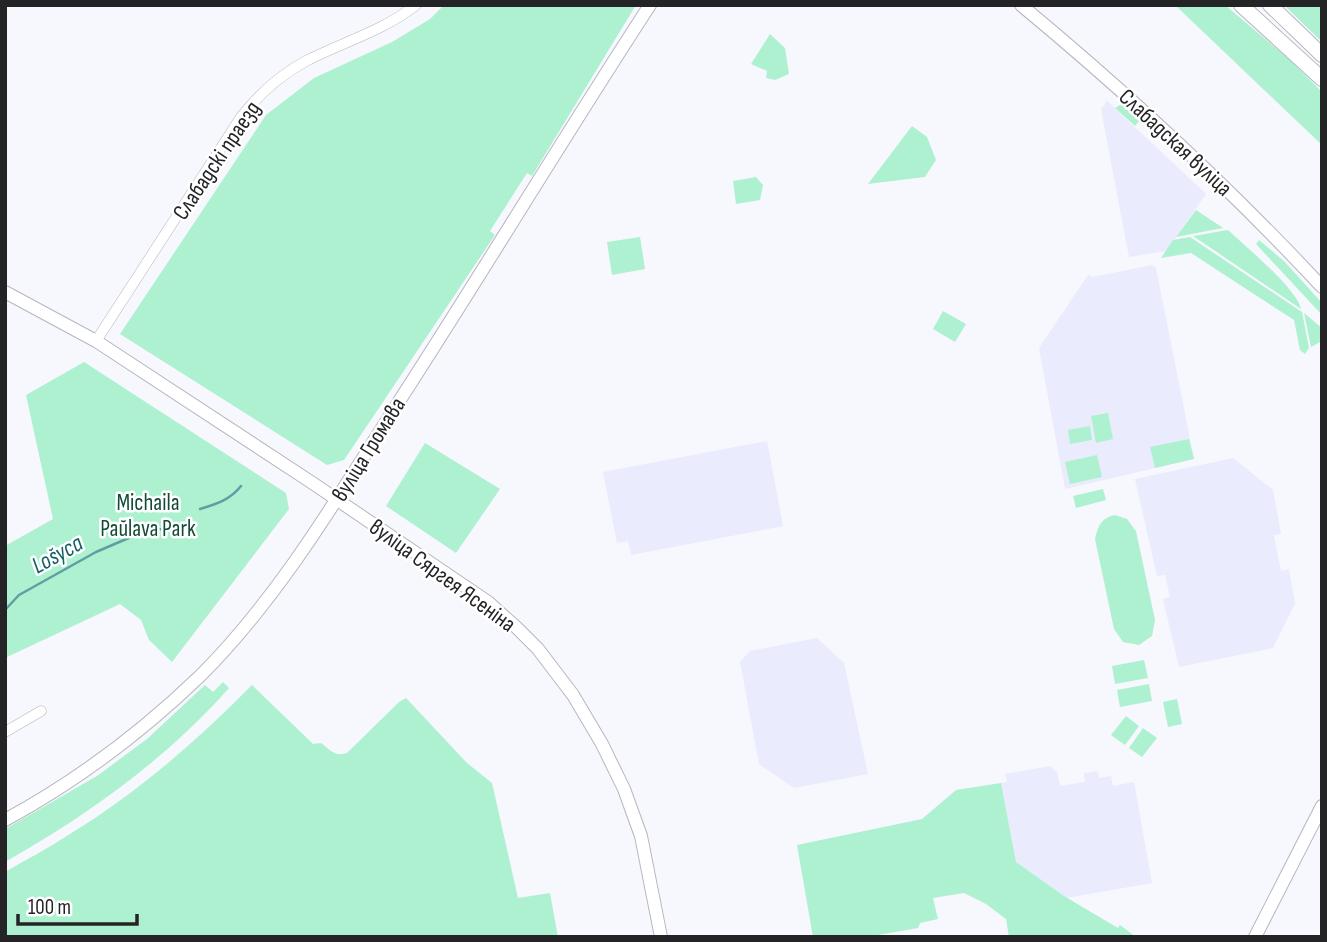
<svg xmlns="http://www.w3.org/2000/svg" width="1327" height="942" font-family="'Sofia Sans Condensed',sans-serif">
<rect width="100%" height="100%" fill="#f7f7fe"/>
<g fill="#eaebfc">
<path d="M1107,101l99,93 -40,57 -37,6 -28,-148z"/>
<path d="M1152,265l4,3 38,191 -129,30 -26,-141 49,-73 5,2z"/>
<path d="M767,441l16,85 -152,29 -3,-14 -11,2 -14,-71z"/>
<path d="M1233,458l40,32 8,44 -7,1 3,17 4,19 8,-2 6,35 -22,44 -94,19 -16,-68 7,-2 -5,-22 -8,1 -22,-97z"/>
<path d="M817,638l27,25 24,111 -74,14 -35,-24 -19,-102 10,-11z"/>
<path d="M1050,766l7,6 3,14 25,-4 -1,-9 14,-2 1,7 12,-2 2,10 21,-4 18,101 -86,15 -50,-36 -15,-79 6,-1 -2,-8z"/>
</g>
<g fill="#aef1d1">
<path d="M444,5h192l-104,171 -5,-3 -37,58 5,4 -151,225 -17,5 -207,-131 146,-219 48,-37 78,-36 38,-23z"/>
<path d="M1175,5h50l64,54 33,33v53z"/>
<path d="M1284,5h38v37z"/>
<path d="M770,34l15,14 4,26 -14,6 -9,-2 1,-7 -16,-7z"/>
<path d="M1120,105l5,1 15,14 -5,6 -20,-18z"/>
<path d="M912,126l15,11 9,23 -11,17 -57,7z"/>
<path d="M756,177l7,8 -3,15 -24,4 -3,-23z"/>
<path d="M1196,210l27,18 -47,9z"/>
<path d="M1228,230c17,16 69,59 73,79l-108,-73z"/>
<path d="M640,237l5,32 -33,6 -5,-33z"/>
<path d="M1190,237l112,75 7,36 -4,6 -5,-4 -6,-30 -103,-67 -30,5 12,-18z"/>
<path d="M1259,240l26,22 37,41v12l-66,-71z"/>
<path d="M943,311l23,13 -11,18 -22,-13z"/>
<path d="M1304,313l18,15v13l-11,6z"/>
<path d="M84,362l202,131 3,16 -117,153 -23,-22 -8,-20 -21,-16 -115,54v-112l48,-27 -27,-124z"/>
<path d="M1108,413l5,26 -17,4 -5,-27z"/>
<path d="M1090,426l2,14 -22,4 -2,-14z"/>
<path d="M1189,439l5,20 -39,9 -5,-21z"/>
<path d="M425,443l75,46 -44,64 -70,-47z"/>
<path d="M1097,455l5,22 -32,7 -5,-22z"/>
<path d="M1103,489l3,11 -30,8 -3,-12z"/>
<path d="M1115,515l12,4 9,12 19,89 -3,16 -13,9 -16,-3 -9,-13 -19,-90c3,-13 6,-21 20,-24z"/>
<path d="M1144,660l4,18 -33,6 -3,-18z"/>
<path d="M223,682l6,6c-63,71 -141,127 -224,174v-33l92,-53 50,-37 58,-54 8,7z"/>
<path d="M1149,684l3,17 -32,6 -3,-17z"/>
<path d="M252,685l61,59 8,-1c9,7 14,14 26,10l52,-51 7,-4 61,65 25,20 26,115 32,-5 8,44h-553v-65c22,-13 44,-24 65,-38 67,-41 127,-93 182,-149z"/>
<path d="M1177,699l5,25 -14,3 -5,-25z"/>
<path d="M1126,716l13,10 -14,19 -14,-10z"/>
<path d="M1143,728l14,10 -15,19 -13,-9z"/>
<path d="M1001,783l15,79 48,34 54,32 2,-3 16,12h-127l-3,-18 -20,-15 -22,-11 -31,5 5,21 -18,4 -2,5 -51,9h-54l-16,-92 125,-26 34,-29z"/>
</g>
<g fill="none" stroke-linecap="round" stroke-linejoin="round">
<g stroke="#609ea3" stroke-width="2.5">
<path d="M200,509c16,-5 30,-9 41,-23"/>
<path d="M5,610l14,-15 77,-43 56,-24 14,2 6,-1"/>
</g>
<g stroke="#b5b6bf" stroke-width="11">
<g id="minor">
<path d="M96,341l145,-224c18,-23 39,-42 65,-56 37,-19 77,-30 110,-56"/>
<path d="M5,732l36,-21"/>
</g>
</g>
<g stroke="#b5b6bf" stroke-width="14">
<g id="major">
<path d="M1021,5c106,88 207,181 301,282"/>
<path d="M5,292l91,49 215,141 177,120 29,26 21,21 35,46 29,49 22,45 17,47 20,101"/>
<path d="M5,820c70,-38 138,-89 195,-144 82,-81 145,-191 207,-287 82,-127 160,-257 243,-384"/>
<path d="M1255,937l67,-131"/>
</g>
</g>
<g stroke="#b5b6bf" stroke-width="16">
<g id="highway">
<path d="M1241,5l81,74"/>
<path d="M1270,5l52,50"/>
</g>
</g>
<use href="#minor" stroke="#fff" stroke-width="10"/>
<use href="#major" stroke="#fff" stroke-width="12"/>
<use href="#highway" stroke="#fff" stroke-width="14"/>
</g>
<g text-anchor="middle" stroke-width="5" stroke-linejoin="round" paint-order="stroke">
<g font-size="23" fill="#242427" stroke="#fff">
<text transform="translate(1176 142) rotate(43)" y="8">Слабадская вуліца</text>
<text transform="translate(216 160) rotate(-56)" y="8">Слабадскі праезд</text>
<text transform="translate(368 449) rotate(-58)" y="8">вуліца Громава</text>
<text transform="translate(443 575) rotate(36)" y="8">вуліца Сяргея Ясеніна</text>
</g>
<g font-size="23" fill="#134c36" stroke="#fff">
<text x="148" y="510">Michaila<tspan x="148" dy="26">Paŭlava Park</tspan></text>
</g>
<g font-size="24" font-style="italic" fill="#166165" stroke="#fff">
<text transform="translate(57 554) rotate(-29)" y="8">Lošyca</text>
</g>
</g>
<rect width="1327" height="942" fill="none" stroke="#242427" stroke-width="14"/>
<path d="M18 914v10h119v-10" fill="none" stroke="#242427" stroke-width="3.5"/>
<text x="28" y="914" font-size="21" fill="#242427" stroke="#ffffff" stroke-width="5" paint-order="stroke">100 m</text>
</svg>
